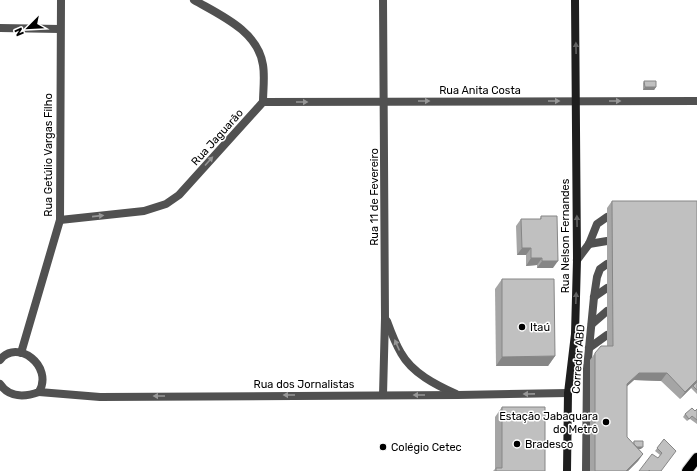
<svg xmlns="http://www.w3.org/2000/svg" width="697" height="471" font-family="Rubik,sans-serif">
<rect width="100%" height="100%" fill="#fff"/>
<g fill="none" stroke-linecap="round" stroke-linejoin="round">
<g stroke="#dbdbdb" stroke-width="12">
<path id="primary" d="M687,471l10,-13"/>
</g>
<g stroke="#515151" stroke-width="8">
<path d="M589,244l18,-3"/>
<path d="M577,260l12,-16 8,-20 10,-7"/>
<path d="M594,297l13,-9"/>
<path d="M592,324l15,-13"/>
<path d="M589,348l18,-13"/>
<path d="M586,471l1,-102 7,-72 3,-20 3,-8 7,-5"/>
</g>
<g stroke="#515151" stroke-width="8">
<path d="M0,28l60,1"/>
<path d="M263,102l434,-1"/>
<path d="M60,220l84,-9 22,-7 13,-9 84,-93c0,-11 2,-25 0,-37 -5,-34 -43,-50 -69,-65"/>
<path d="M387,321c4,11 8,22 14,32 11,20 35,32 55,41"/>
<path d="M21,353l39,-133 1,-220"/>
<path d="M0,360c17,-22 54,6 39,32 -14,5 -30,6 -39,-8"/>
<path d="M39,392l61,5 358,-2 110,-2"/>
<path d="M383,395l2,-77 -2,-318"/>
</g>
<path stroke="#1e1e1e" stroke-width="8" d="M567,471l1,-78 7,-59 2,-74 -2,-260"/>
<use href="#primary" stroke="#000" stroke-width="10"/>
</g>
<g fill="#a5a5a5">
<path d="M644,81l12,6 -2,3h-11v-7z"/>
<path d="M612,201h85v193l-6,-6 -11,11 -19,-18 -27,-1 -7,6v51l6,6 1,-2 7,8h-2l4,5 -5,7 -10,10h-38v-111l5,-7 12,-7v-138z"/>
<path d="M541,216l12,52h-16v-3l-11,1v-11h-9l-1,-29 5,-7h19z"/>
<path d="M502,279l53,77 -7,10h-52l-1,-77z"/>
<path d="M502,407l43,64h-52l2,-2v-52z"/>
<path d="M697,409v15l-7,-5 -3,2 -4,-4 2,-3 10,-3z"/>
<path d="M664,439l-3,32h-22l19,-13 2,-3 -5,-4z"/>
</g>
<g fill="#868686">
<path d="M645,87h11l-2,3h-11z"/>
<path d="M522,248h9l-5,7h-9z"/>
<path d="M531,258h11l-5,7 -11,1z"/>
<path d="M542,261h16l-5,7h-16z"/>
<path d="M555,356l-7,10h-52l6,-9z"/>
<path d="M639,373h28l-6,8 -27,-1 -12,11 5,-7z"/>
<path d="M697,380v2l-17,17 5,-7z"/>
<path d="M634,447h9l-2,2h-9z"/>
<path d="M643,454l-5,7 -10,10h-2z"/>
</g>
<g fill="#c0c0c0" stroke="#868686">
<path d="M644,81h12v6h-11z"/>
<path d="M612,201h85v179l-12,12 -18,-19h-28l-12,11v53l16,17 -17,17h-31v-118l6,-7h12z"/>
<path d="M541,216h16l1,45h-16v-3h-11v-10h-9l-1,-29h20z"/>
<path d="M502,279h52l1,77 -53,1z"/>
<path d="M697,382v8l-4,-4z"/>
<path d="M502,407h43v64h-49v-3h6z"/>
<path d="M692,408l3,3 2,-2v11l-5,-4 -3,3 -4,-5z"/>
<path d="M664,439l12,12 -15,20h-11l-1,-1v1h-10l13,-17 6,4 4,-5 -5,-5z"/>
<path d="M634,441h9v6h-6l-3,-3z"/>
</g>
<defs><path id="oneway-solid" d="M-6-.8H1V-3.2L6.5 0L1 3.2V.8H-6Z"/></defs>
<g fill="#626262">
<use href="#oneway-solid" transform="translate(576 48) rotate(-91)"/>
<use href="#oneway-solid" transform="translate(577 221) rotate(-91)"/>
<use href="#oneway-solid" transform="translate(576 298) rotate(-88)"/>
</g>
<g fill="#979797">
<use href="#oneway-solid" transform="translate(424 101)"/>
<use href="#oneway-solid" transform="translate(554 101)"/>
<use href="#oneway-solid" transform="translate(615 101)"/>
<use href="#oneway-solid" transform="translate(302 102)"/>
<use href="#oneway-solid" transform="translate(209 161) rotate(-48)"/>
<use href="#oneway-solid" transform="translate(98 216) rotate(-6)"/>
<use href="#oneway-solid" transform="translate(397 345) rotate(-114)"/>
<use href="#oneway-solid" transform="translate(529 394) rotate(179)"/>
<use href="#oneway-solid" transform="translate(289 395) rotate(180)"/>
<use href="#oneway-solid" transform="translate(419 395) rotate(-180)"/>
<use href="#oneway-solid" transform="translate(159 396) rotate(180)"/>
</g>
<g fill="#000" stroke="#fff" stroke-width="1.5">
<circle cx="522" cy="327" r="4"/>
<circle cx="606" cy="422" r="4"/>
<circle cx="517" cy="444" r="4"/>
<circle cx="383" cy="447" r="4"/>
</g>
<g text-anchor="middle" stroke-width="3" stroke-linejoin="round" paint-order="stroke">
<g font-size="11" fill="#000" stroke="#fff">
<text x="480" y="94">Rua Anita Costa</text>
<text transform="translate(217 137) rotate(-48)" y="4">Rua Jaguarão</text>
<text transform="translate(48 155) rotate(-90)" y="4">Rua Getúlio Vargas Filho</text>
<text transform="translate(374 197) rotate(-90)" y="4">Rua 11 de Fevereiro</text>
<text transform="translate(565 236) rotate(-90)" y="4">Rua Nelson Fernandes</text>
<text transform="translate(578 359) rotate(-86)" y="4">Corredor ABD</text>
<text x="304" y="388">Rua dos Jornalistas</text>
</g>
<g font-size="11" fill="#000" stroke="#fff" text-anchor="start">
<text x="530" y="331">Itaú</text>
<text x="598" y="420" text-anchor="end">Estação Jabaquara<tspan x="598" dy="13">do Metrô</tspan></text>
<text x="525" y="448">Bradesco</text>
<text x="391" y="451">Colégio Cetec</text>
</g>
</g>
<g transform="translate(28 28) rotate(246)" stroke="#ffffff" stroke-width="3" paint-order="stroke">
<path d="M0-3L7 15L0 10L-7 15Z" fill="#000000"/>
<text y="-6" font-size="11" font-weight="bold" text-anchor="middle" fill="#000000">N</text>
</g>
</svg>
